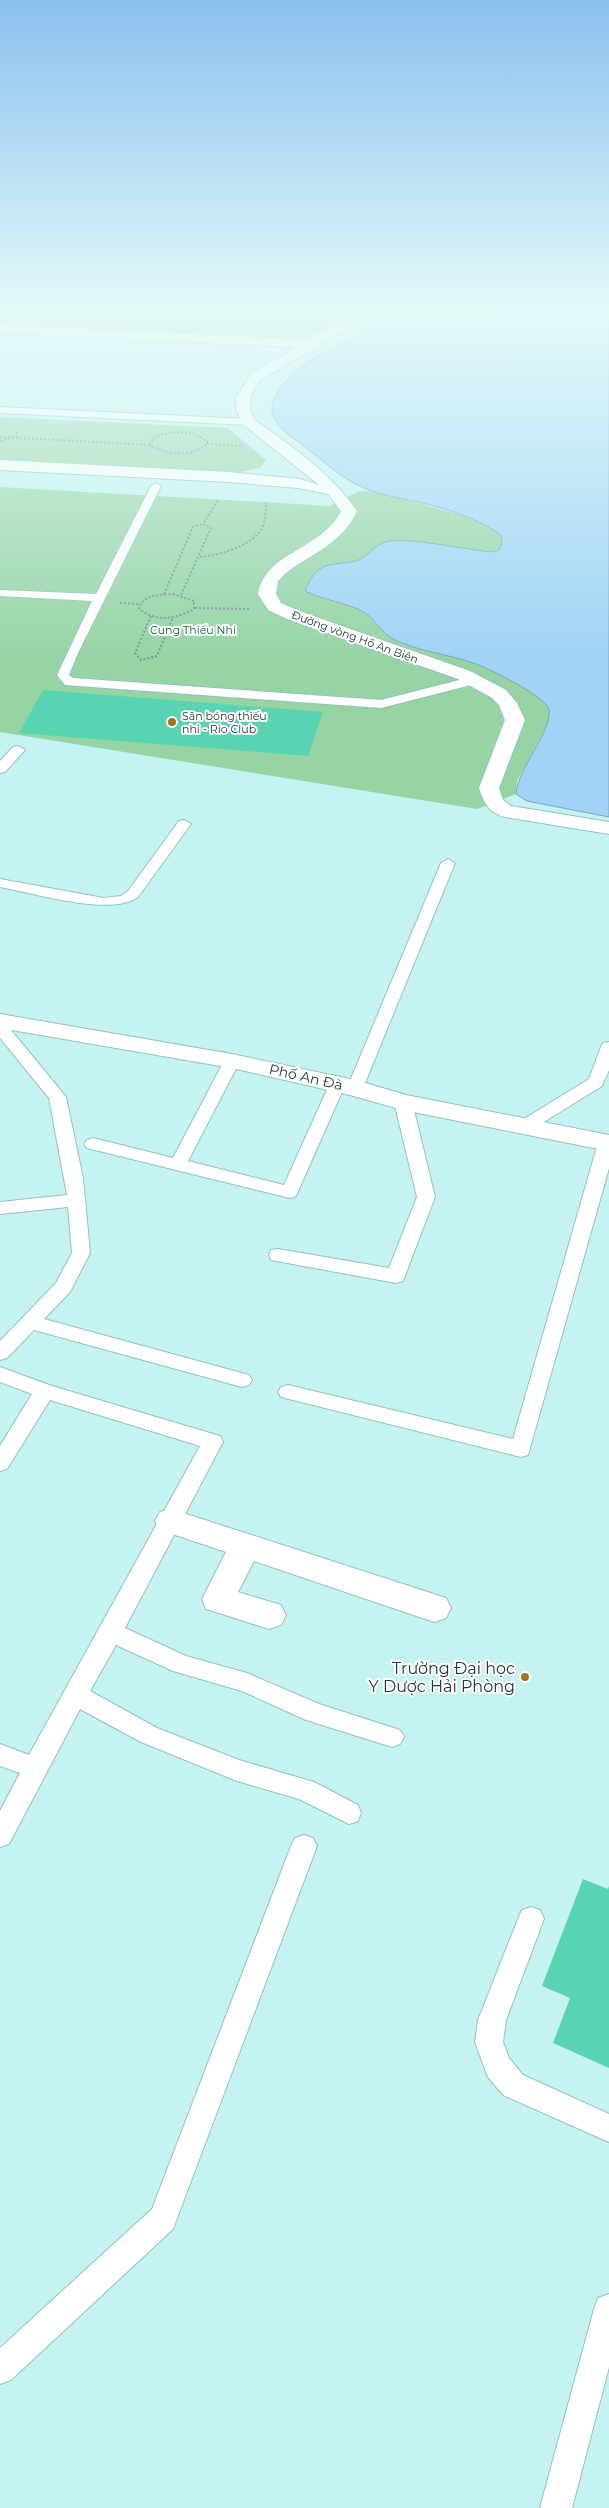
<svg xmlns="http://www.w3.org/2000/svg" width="609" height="2508" font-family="Montserrat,sans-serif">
<rect width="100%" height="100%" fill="#c4f3f2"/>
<g fill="#97d4a4">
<path d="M0,308h371l-23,14 -51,16 -297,-13z"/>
<path d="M0,417l228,11 38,32 -6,8 -21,4 -239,-13z"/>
<path d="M0,487l330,19 29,-15h15l91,25 50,21 -31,121 73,49 -40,74 -1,13 -39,15 -477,-77z"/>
</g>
<path fill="#a0d3f6" stroke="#7ba4bd" d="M413,308h196v509l-82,-16 -11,-7c2,-27 36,-62 33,-84 -2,-13 -59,-41 -73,-46 -27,-10 -57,-12 -83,-25 -13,-7 -19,-22 -31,-28 -18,-9 -39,-11 -57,-20 12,-31 25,-25 51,-30 11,-3 18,-16 29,-19 18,-6 84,8 106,10l8,-2 3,-7 -1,-8c-27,-19 -60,-28 -92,-35 -15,-3 -33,-6 -47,-13 -19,-8 -37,-24 -53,-37 -10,-8 -24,-16 -32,-27 -16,-20 10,-45 24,-57l85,-48 21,-4z"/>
<g fill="#58d4b2">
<path d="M0,308h42l-4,5 -38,-2z"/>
<path d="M55,308h93l-6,11h6l-2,4 -47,-2 2,-3 -21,-1 4,-6z"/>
<path d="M189,317l20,2 -6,8 -21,-2z"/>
<path d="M43,690l280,22 -15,44 -289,-23z"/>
<path d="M583,1879l25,10 1,-3v182l-56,-25 17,-45 -28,-12z"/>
</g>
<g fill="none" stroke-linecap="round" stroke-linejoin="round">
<g stroke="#93c1c0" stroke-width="2">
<g id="lane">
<path d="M0,407l249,12 5,3 -5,3 -249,-12z"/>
<path d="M156,483l5,3 -83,167 -9,22 4,3 308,22 94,-24 6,4 -2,3 -98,25 -316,-23 -8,-10 35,-74 -92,-5v-6l96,4 55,-108z"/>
<path d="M18,746l7,4 -20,22 -5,1v-12l13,-14z"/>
<path d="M184,820l7,4 -53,73c-26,20 -105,-4 -138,-10v-8l104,19 17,-2 7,-5 51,-70z"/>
<path d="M448,859l7,4 -92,225 -2,4h-12l-2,-4 94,-225z"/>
<path d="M0,1022l6,2 60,73 17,81 7,75 -20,39 -26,27 205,56 3,5 -3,5 -7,2 -208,-57 -27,28 -7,2v-19l56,-58 16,-30 -4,-46 -68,7v-12l67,-7 -18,-97 -49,-60z"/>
<path d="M609,1042v28l-7,16 -71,44h-12l-3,-4 3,-4 70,-43 12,-32 2,-4z"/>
<path d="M232,1056l6,1 2,4 -52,100 96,24 45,-100 2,-4h12l2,4 -49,111 -6,2 -203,-50 -3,-4 3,-4 6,-2 80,20 51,-97 2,-4z"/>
<path d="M403,1097l6,1 3,4 23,95 -32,84 -7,2 -125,-23 -2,-5 2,-5 7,-1 111,19 28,-71 -23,-95 3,-4z"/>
<path d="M609,1138v30l-81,287 -7,2 -240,-60 -3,-5 3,-5 7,-2 225,54 85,-296 3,-4z"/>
<path d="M0,1367l52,19 168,50 3,6 -98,186 61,28 61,17 72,31 81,26 4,7 -4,7 -8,3 -86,-27 -64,-29 -69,-20 -57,-26 -26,46 67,37 82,32 75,22 44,23 3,8 -3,8 -9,3 -50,-25 -62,-18 -96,-39 -61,-33 -71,135 -9,3v-36l20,-38 -20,-7v-22l29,11 171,-309 -150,-46 -43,69 -7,2v-25l32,-52 -32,-12z"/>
<path d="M304,1835l9,3 4,8 -144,383 -162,151 -11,4v-36l152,-139 139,-363 4,-8z"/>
<path d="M531,1907l9,3 4,9 -38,101 -3,22 6,16 14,17 86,39v28l-106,-47 -15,-18 -4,-10 -9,-25 3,-22 40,-101 4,-9z"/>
<path d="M609,2294v73l-37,141h-32l54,-199 4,-11z"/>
</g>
</g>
<g stroke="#93c1c0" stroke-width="2">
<g id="street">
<path d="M0,325l313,15 7,4 -7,4 -313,-15z"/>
<path d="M171,1509l275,89 5,10 -5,10 -12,4 -180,-61 -16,31 43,13 5,10 -5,10 -12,4 -63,-20 -4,-10 24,-47 -66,-22 -5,-9 5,-9z"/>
</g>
</g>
<g stroke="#93c1c0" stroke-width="2">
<g id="secondary">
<path d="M364,308h16l-119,72c-11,13 -15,24 -6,40 37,27 76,53 102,91 -15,33 -45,42 -71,62l-8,8 -2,13 5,9 18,8 171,60 36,19 11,13 8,17 -26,68 4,12 8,6 98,16v12l-104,-17c-16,-4 -21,-14 -26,-29l26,-68 -6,-15 -7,-7 -34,-19 -171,-60 -19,-9 -10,-16c8,-43 65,-45 83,-83l-13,-17 -30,-6 -69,-6 -229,-12v-10l229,12 71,7 19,6 -75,-60 -8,-16v-11l15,-24z"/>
<path d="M0,1014l232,40 123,26 51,15 203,40v16l-206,-41 -53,-15 -118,-27 -232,-40z"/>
</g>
</g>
<g stroke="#769796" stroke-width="2" stroke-dasharray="2 2" stroke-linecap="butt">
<path d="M191,308l-3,6 121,7"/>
<path d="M173,432l19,1 15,8v3c-16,13 -38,12 -56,2l-1,-3 6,-7z"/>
<path d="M0,437l150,8"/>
<path d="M0,441l17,-5v-6"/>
<path d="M207,444l37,2"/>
<path d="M200,557c20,-2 54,-11 63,-31 3,-8 3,-16 3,-24"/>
<path d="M164,594l29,-67 10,-3"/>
<path d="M173,594l21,7v8c-17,10 -40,14 -55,-1 4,-14 22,-13 34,-14z"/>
<path d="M181,595l30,-67 -8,-4 16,-25"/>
<path d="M120,603l20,1"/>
<path d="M195,608l54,1"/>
<path d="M151,616l-16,37 6,7 16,-4 16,-39"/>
</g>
<use href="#lane" fill="#fff" fill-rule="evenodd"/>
<use href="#street" fill="#fff" fill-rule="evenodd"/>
<use href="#secondary" fill="#fff" fill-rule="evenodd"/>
</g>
<linearGradient id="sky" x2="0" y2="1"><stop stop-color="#8bc0ee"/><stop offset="0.47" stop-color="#e4faf9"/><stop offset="1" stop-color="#e4faf9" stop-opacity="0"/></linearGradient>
<rect width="609" height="660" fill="url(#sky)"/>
<g fill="#9c7723" stroke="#fff" stroke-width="2">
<circle cx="172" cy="722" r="5"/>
<circle cx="525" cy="1677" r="5"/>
</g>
<g text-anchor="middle" stroke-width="4" stroke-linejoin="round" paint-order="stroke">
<g font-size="11" fill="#08682f" stroke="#fff">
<text x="193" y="634">Cung Thiếu Nhi</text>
</g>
<g font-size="11" fill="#253737" stroke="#fff">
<text transform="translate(355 637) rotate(20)" y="4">Đường vòng Hồ An Biên</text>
</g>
<g font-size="11" fill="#253737" stroke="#fff" text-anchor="start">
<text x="182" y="720">Sân bóng thiếu<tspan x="182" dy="13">nhi - Rio Club</tspan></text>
</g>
<g font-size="14" fill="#253737" stroke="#fff">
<text transform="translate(306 1077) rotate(13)" y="5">Phố An Đà</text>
</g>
<g font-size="16" fill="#253737" stroke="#fff" text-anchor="end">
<text x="515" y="1674">Trường Đại học<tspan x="515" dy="18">Y Dược Hải Phòng</tspan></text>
</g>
</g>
</svg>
